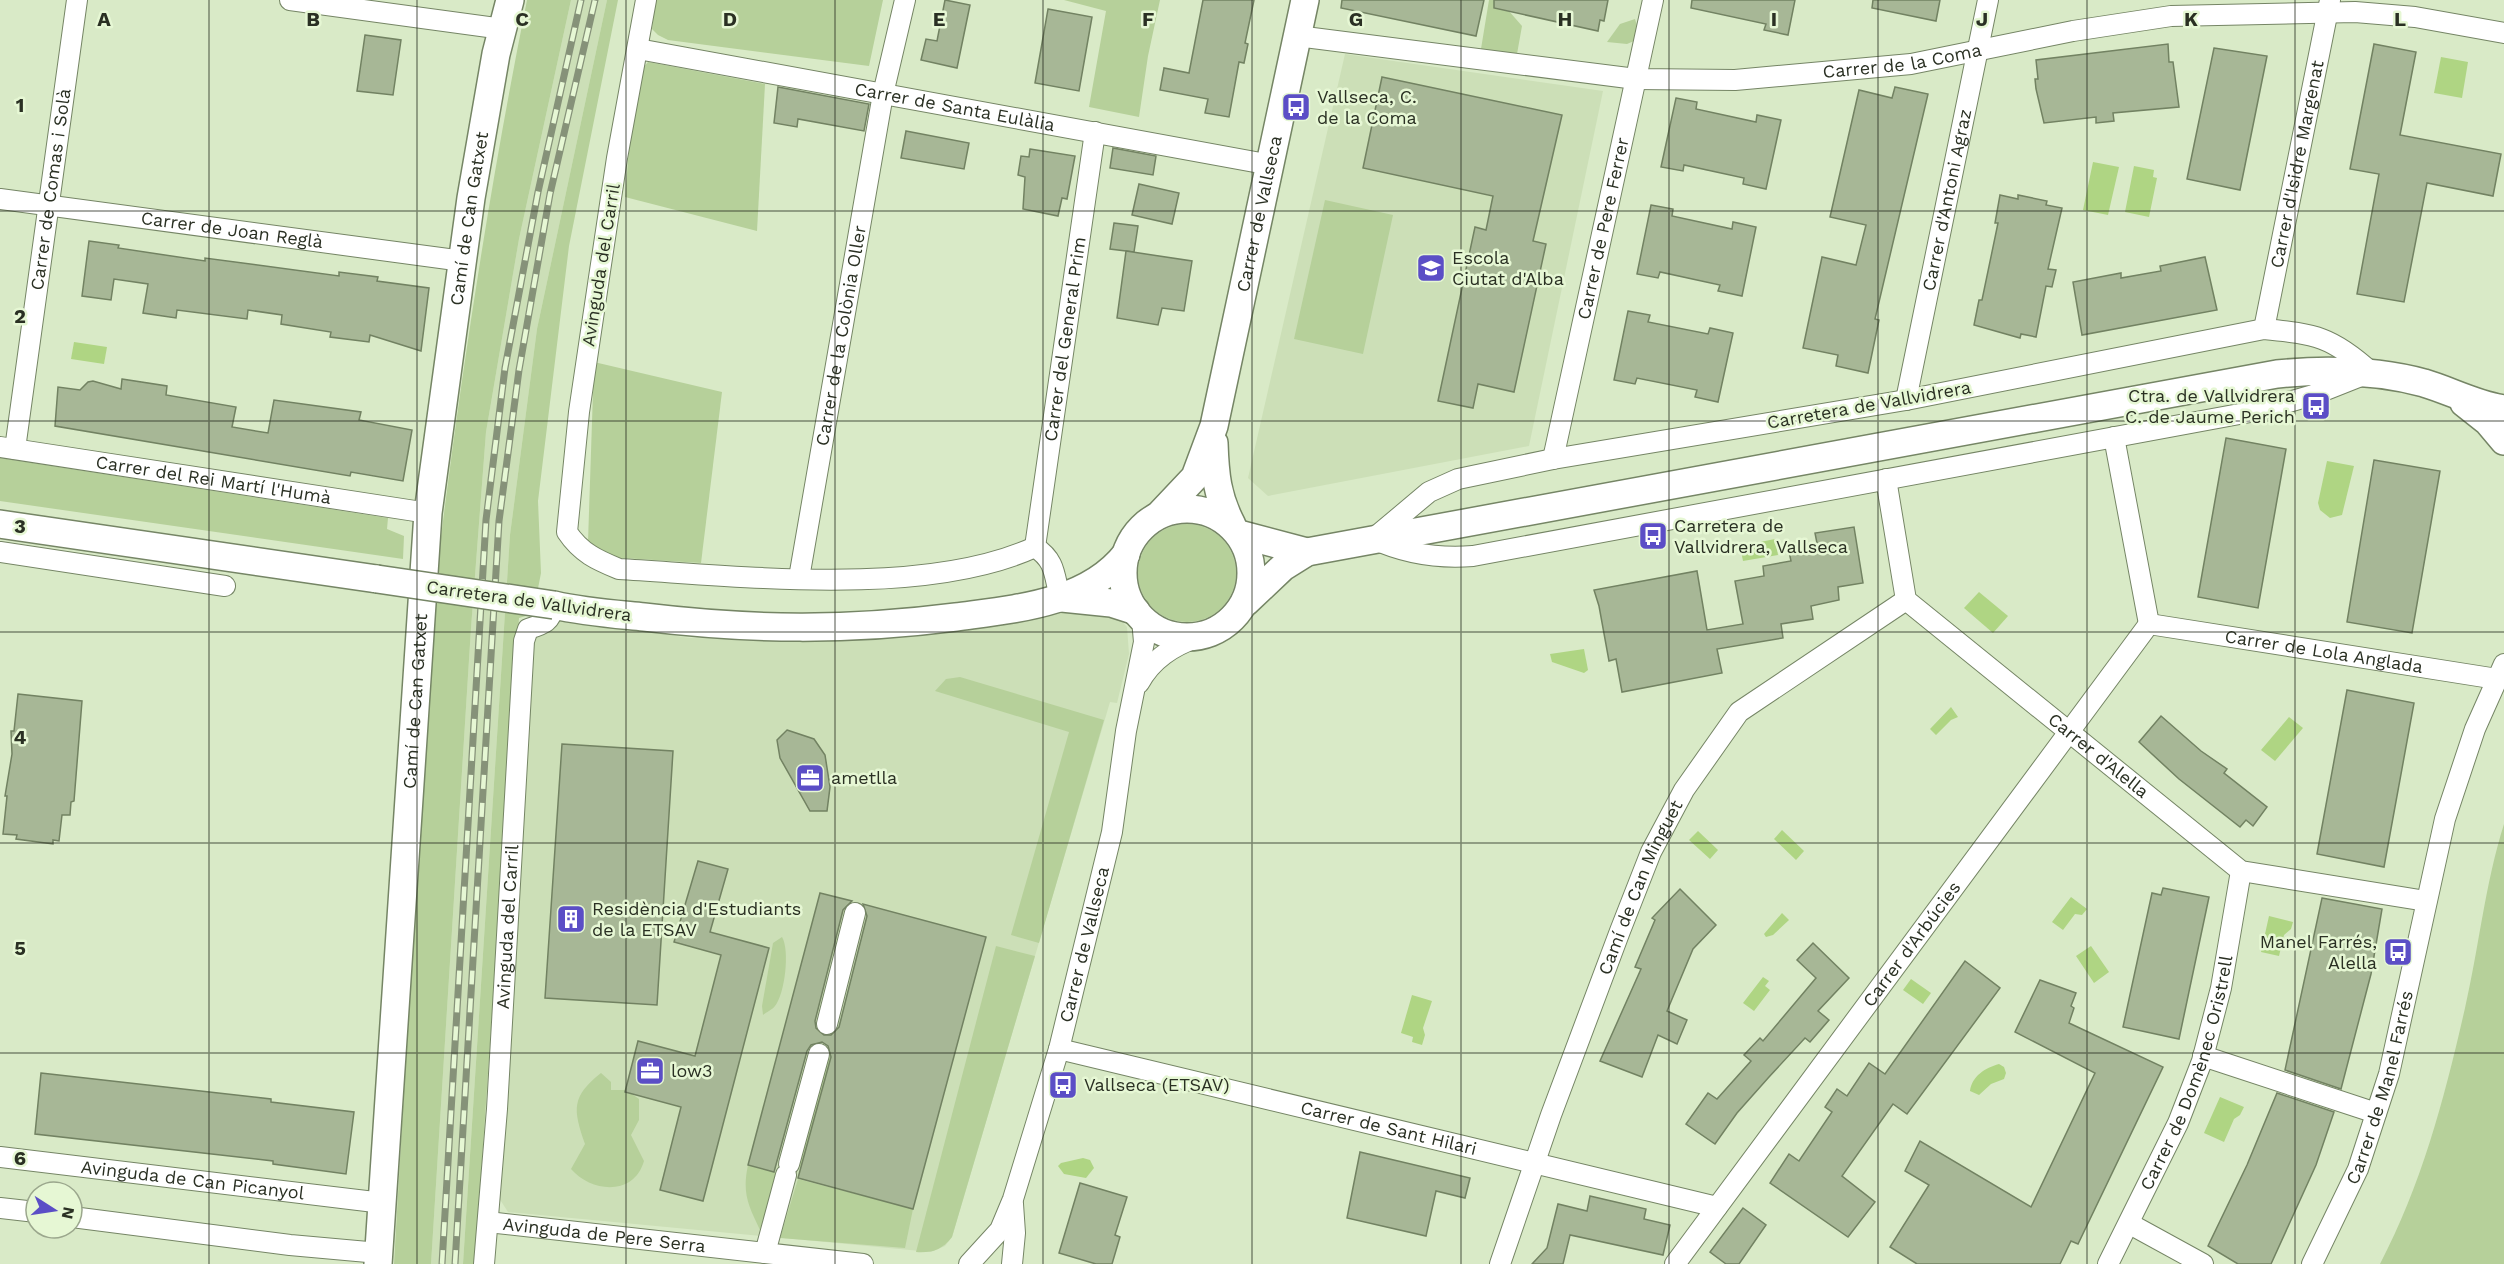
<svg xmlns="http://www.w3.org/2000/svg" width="2504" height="1264" font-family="'Work Sans',sans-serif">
<rect width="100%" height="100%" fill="#d9eac7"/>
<g fill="#ccdfb7">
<path d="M571,0h36l-70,329 -27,206 -47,729h-32l40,-636 15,-196 33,-193z"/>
<path d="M1345,54l258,37 -74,355 -261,50 -20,-18z"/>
<path d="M1076,605l42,12 9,10 2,27 -12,49 -7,-1 -158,535 -7,9 -14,6 -423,-40 -18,-28 34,-543 28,-23 138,20 70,1z"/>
</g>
<g fill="#b6d09a">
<path d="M527,0h44l-52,239 -33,193 -15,196 -40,636h-37l37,-644c24,-207 55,-415 96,-620z"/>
<path d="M607,0h11l-49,246 -31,255 3,72 -8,41 -14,4 -44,646h-12l47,-729 27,-206z"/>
<path d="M655,0h228l-14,66 -201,-26 -10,-5 -6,-6z"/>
<path d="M1064,0h96l-12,56 -9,61 -50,-10 17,-96z"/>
<path d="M1489,0h19v10l14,16 -5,28 -14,3 -23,-2z"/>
<path d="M1635,19l6,19 -14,6 -20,-2 13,-18z"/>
<path d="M648,62l117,22 -8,147 -132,-34 10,-120z"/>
<path d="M1325,200l68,15 -30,139 -69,-15z"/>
<path d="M594,362l128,30 -21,171 -94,-6 -19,-15z"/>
<path d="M0,458l388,60 -1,11 17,7 -1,23 -403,-58z"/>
<circle cx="1187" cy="573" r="49"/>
<path d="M960,677l144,43 -65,223 -28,-8 58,-203 -134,-41 11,-12z"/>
<path d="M2504,824v440h-124c42,-80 65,-168 85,-256 14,-61 20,-124 39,-184z"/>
<path d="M782,937c8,13 3,57 -7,69 -3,4 -9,6 -12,9l-1,-9 11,-63z"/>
<path d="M996,946l39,10 -83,281c-10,13 -20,16 -36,15z"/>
<path d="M827,1056l12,3 -29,110 -12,-3z"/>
<path d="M601,1073l10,9v8h15l13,9v21l-8,15 13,26c-10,35 -52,32 -73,8l14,-25c-12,-35 -14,-47 16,-71z"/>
<path d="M748,1165l29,8 -17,57c-12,-25 -18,-37 -12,-65z"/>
<path d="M798,1179l115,30 -8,39 -125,-10z"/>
</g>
<g fill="#afd583">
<path d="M2441,57l27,5 -6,36 -28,-5z"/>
<path d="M2093,162l26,5 -11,48 -25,-5z"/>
<path d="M2134,166l20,4 -1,7 4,1 -8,39 -24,-5z"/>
<path d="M74,342l33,5 -3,17 -33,-5z"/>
<path d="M2327,461l27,5 -12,49 -12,3 -10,-8 -2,-7z"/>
<path d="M1775,539l3,16 -35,6 -3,-15z"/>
<path d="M1979,592l29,24 -15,17 -29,-25z"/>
<path d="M1584,649l4,21 -4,3 -32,-11 -2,-8z"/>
<path d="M1951,707l7,10 -7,3 -15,15 -6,-6z"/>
<path d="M2289,717l14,11 -28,33 -14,-11z"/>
<path d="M1782,830l22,21 -8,9 -22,-21z"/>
<path d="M1698,831l20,19 -8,9 -21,-19z"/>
<path d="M2071,897l16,12 -5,6 -7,-1 -12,16 -11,-8z"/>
<path d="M1782,913l7,7 -16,15 -7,2 -2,-3z"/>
<path d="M2269,916l24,6 -2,7 -7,6 -5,21 -18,-4z"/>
<path d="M2091,946l18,26 -15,11 -18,-27z"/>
<path d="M1763,977l6,4 -4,5 5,4 -16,21 -11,-8z"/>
<path d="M1911,979l20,14 -8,11 -20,-14z"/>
<path d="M1412,995l20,6 -9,27 2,7 -3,10 -10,-3 1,-5 -12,-4z"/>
<path d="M1999,1064l5,3 2,6 -2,6 -13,5 -12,11 -9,-4c2,-15 15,-23 29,-27z"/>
<path d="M2220,1097l24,10 -4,8 -6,4 -10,23 -20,-9z"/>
<path d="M1083,1158l7,2 4,8 -8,10 -22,-4 -6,-8 3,-3z"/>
</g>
<g fill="#a7b796" stroke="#728262" stroke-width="1.5">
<path d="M945,0l25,5 -13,63 -36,-8 5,-21 11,2z"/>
<path d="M1203,0h51l-9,43 3,1 -4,19 -5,-1 -10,55 -24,-4 3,-14 -48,-9 4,-22 25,5z"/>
<path d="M1342,0h142l-8,36 -135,-28z"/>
<path d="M1494,0h114l-4,21 -4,-1 -2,11 -104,-23z"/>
<path d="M1692,0h103l-7,35 -24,-5 2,-6 -75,-16z"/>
<path d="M1873,0h67l-4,21 -64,-13z"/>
<path d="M1048,9l44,8 -13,74 -44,-8z"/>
<path d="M365,35l36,5 -8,55 -36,-4z"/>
<path d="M2168,44l1,18h4l6,45 -66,6 1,8 -18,2v-6l-52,6 -8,-34 -1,-10h3l-2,-19z"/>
<path d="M2374,44l42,8 -16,83 101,19 -8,42 -66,-13 -23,119 -47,-8 22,-120 -29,-5z"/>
<path d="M2214,48l53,8 -27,134 -53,-11z"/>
<path d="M1382,77l180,38 -29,126 13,3 -32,148 -36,-8 -5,24 -35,-7 37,-174 11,3 7,-34 -130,-28z"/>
<path d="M778,87l91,17 -5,27 -66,-12 -1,8 -23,-4z"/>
<path d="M1895,87l33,7 -53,225 4,1 -11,53 -32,-7 2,-11 -35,-7 19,-91 34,8 10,-40 -36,-8 29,-127 33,8z"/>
<path d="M1676,98l21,4 -1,7 60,13 1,-7 24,5 -15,69 -23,-5 1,-6 -60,-13 -1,6 -22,-4z"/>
<path d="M906,131l63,12 -5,26 -63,-11z"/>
<path d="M1113,148l43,8 -3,19 -43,-7z"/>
<path d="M1030,149l45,7 -8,43 -5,-1 -4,18 -35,-7 2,-32 -7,-2 3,-19 8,1z"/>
<path d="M1139,184l40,9 -7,31 -40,-9z"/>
<path d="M2000,195l18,4v-4l29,6 -1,4 16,3 -14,61 8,1 -4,17 -6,-1 -10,51 -15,-3 -1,4 -46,-13 5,-25h3l16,-77h-3z"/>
<path d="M1651,205l22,4 -1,7 60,13 1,-7 23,5 -14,69 -24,-5 2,-6 -60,-13 -2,6 -21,-4z"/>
<path d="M1114,223l24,3 -4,26 -24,-3z"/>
<path d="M89,241l30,4 -1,3 87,13v-3l134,18v-4l39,5 -1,4 52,7 -8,63 -51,-16 -1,7 -39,-5 1,-5 -50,-8 1,-9 -34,-5 -1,9 -70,-9 -1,8 -33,-5 5,-29 -34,-5 -3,21 -29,-4z"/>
<path d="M1126,251l66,10 -8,50 -22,-3 -4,17 -41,-7z"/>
<path d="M2205,257l12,53 -135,25 -9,-53 48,-9v5l40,-7 -1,-5z"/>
<path d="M1628,311l22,4 -2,7 60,12 2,-6 23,5 -15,69 -23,-5 2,-7 -60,-12 -2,6 -21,-4z"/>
<path d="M122,379l45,7 -1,9 70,12 -4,20 36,6 6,-33 87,12 -2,8 53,10 -9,51 -52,-9 -1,4 -295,-50 3,-39 22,3 8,-8 5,-1 28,8z"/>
<path d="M2226,438l60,11 -28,159 -60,-11z"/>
<path d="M2374,460l66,11 -28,162 -65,-11z"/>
<path d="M1854,527l9,56 -25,4 1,13 -28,6 2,13 -32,5 2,14 -66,11 5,24 -100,19 -6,-33 -7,2 -10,-55 -5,-16 103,-19 10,59 36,-6 -8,-43 29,-5 -1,-10 28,-5 -3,-14 29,-4 -2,-10z"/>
<path d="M2347,690l67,13 -30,164 -67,-13z"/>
<path d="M18,694l64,7 -8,100 -3,1 -1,13h-8l-3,26 -6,-1v4l-37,-5 1,-4 -14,-1 4,-38h-2l7,-42 -1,-23h3z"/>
<path d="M2161,716l40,35 26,18 -3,4 43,34 -14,19 -7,-6 -6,7 -61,-48 -40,-37z"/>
<path d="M787,730l27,9 11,16 5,32 -3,24h-17l-30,-53 -3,-18z"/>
<path d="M562,744l111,7 -16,254 -112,-7z"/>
<path d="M698,861l30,8 -18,63 59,16 -66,253 -43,-11 21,-83 -56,-15 13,-51 57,15 26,-101 -47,-13z"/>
<path d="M2163,888l46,9 -30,142 -56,-12 29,-134 9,2z"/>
<path d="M1680,889l36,36 -23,24 -26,62 20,9 -10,24 -19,-9 -16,42 -42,-16 41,-92 -6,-2 20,-47 -3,-2z"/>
<path d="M820,893l32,8 -9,9 -28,111 1,7 8,7h7l8,-8 28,-111 -4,-12 123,33 -73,272 -115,-31 33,-121 -3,-11 -6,-4 -11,3 -4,6 -33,121 -26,-7z"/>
<path d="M2322,898l60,11 -11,65 -30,115 -56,-19z"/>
<path d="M1813,943l36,35 -31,33 11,9 -19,22 -5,-4 -36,39 -32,36 -22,31 -29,-20 22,-31 9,6 34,-38 -7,-6 16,-17 3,3 53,-63 -19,-18z"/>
<path d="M1965,961l35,27 -93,126 -14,-10 -51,72 33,26 -27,35 -78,-54 19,-29 10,7 33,-49 -7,-5 12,-18 10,7 22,-33 16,11z"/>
<path d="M2040,980l36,13 -5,13 3,2 -5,15 94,44 -85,177 -7,-3 -11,23h-143l-27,-17 39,-62 -24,-14 15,-30 111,66 64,-134 -80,-41z"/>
<path d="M41,1073l230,26v3l83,10 -8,62 -73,-10v-3l-238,-27z"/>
<path d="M2277,1093l57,19 -18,53 -45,99h-33l-30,-18 39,-81z"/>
<path d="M1360,1152l110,26 -5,20 -29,-7 -10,45 -79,-18z"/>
<path d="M1080,1183l47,14 -12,38 5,2 -8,27h-16l-37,-11z"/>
<path d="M1590,1196l56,13 -2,10 26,6 -7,30 -93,-20 -7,29h-31l15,-16 11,-44 29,7z"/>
<path d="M1743,1208l23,17 -27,39h-13l-16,-12z"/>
</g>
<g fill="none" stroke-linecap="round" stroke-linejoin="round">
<g stroke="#758565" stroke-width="22">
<g id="street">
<path d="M290,0l213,29"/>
<path d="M646,0l-29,158 -17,113 -21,141 -12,120c14,21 30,28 52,37 121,7 305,29 416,-22"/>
<path id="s1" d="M1297,36l339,43 99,1 176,-16 162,-33 98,-15 184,-4 60,5 89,16"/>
<path id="s2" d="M638,49l633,116"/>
<path id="s3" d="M0,199l463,62"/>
<path d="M2264,329c52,5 68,8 107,43l-58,23 -52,15 -788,146c-36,3 -67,-2 -100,-17l56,-47 29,-13 95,-20 353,-59z"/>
<path id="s4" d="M2264,329l66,-329"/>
<path id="s5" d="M1906,400l82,-400"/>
<path d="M2114,437l35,187"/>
<path id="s6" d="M0,447l428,66"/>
<path id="s7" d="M15,449l62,-449"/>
<path id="s8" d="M1553,459l100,-459"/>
<path id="s9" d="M1886,479l20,121 335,271 185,30"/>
<path id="s10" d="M1035,547l60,-415"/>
<path d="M1035,547c21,14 19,28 25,51"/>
<path d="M0,552l225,34"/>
<path id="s11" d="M799,578l84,-484 22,-94"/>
<path id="s12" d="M2149,624l348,55"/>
<path d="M1139,683c13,-24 34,-37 59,-46"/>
<path d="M827,1024l28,-111"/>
<path id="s13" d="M1059,1049l658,158"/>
<path d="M2203,1056l173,57"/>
<path id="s14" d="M0,1157l383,46"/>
<path d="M789,1164l30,-110"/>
<path d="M0,1208l36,4"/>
<path d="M72,1217l218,28 89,8"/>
<path id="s15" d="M488,1222l375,42"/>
<path d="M2130,1224l73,40"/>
<path d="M765,1253l21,-78"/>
<path id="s16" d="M484,1264l13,-155 27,-468 4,-12c16,-5 23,-7 26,-24"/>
<path id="s17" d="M969,1264l31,-34 13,-31 46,-150 53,-217 14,-101 18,-89 -2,-23"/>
<path d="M1012,1264l3,-31 -2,-29"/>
<path id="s18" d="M1500,1264l51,-149 69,-184 31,-79 33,-62 55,-78 167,-112"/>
<path id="s19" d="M1675,1264l474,-640"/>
<path id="s20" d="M2108,1264l70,-141 24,-62 19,-73 20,-117"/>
<path id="s21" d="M2312,1264l46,-95 31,-95 56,-255 30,-90 29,-65"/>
</g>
</g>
<g stroke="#758565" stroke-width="30">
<g id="secondary">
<path d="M2464,403l24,19 16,19"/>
<path d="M1214,443c1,31 3,54 18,82"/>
<circle cx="1187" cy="573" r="64"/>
<path id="s22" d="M1161,513l34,-36 19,-51 91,-426"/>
<path d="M0,524l377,55"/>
<path d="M1239,534l68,18"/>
<path d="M1062,598l49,5 25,8"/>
<path d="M1246,602l37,-35 24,-15 970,-178c50,-5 98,-4 147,9 27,8 52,22 80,26"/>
<path d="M554,605c30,7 60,9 90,12 109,13 203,14 312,0 58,-8 131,-13 170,-63"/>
<path id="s23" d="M378,1264l50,-751 43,-315 25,-144 14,-54"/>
</g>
</g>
<use href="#street" stroke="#fff" stroke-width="20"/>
<use href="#secondary" stroke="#fff" stroke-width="27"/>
<g stroke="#869279" stroke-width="7">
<g id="rail">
<path d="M442,1264l44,-744 19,-152 33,-176 43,-192"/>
<path d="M455,1264l44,-743 20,-151 31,-176 45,-194"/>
</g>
</g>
<use href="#rail" stroke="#e6f7d4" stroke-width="4.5" stroke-dasharray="14" stroke-linecap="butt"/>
<g stroke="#758565" stroke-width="30" stroke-linecap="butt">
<path id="secondary-bridge" d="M377,579l177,26"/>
</g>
<use href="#secondary-bridge" stroke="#fff" stroke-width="27"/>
</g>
<path fill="none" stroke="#2a3023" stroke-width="1.5" stroke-opacity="0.55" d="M209,0v1264M417,0v1264M626,0v1264M835,0v1264M1043,0v1264M1252,0v1264M1461,0v1264M1669,0v1264M1878,0v1264M2087,0v1264M2295,0v1264M0,211h2504M0,421h2504M0,632h2504M0,843h2504M0,1053h2504"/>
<defs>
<g id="bus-square" transform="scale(1.5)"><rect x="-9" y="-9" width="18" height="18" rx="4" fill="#5b4ec6" stroke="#e6f7d4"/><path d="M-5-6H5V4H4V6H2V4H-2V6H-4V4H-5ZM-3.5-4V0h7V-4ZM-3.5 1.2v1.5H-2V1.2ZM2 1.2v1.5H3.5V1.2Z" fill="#fff"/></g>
<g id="school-square" transform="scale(1.5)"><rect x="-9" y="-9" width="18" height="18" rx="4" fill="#5b4ec6" stroke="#e6f7d4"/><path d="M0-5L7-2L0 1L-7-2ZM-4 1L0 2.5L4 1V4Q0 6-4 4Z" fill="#fff"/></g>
<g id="office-square" transform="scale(1.5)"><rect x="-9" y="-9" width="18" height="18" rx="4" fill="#5b4ec6" stroke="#e6f7d4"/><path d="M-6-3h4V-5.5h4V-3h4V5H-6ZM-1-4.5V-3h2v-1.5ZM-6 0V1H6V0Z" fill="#fff"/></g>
<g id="building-square" transform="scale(1.5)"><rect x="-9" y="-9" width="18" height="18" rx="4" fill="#5b4ec6" stroke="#e6f7d4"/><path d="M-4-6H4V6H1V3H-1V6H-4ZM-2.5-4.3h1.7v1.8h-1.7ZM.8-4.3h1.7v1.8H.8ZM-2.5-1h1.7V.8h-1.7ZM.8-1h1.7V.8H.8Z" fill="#fff"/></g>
</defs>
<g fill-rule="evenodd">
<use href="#bus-square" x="1296" y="107"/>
<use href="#school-square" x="1431" y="268"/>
<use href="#bus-square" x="2316" y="406"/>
<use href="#bus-square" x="1653" y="536"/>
<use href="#office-square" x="810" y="778"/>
<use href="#building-square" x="571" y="919"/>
<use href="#bus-square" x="2398" y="952"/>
<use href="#office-square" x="650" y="1071"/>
<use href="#bus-square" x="1063" y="1085"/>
</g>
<g text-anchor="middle" stroke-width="5" stroke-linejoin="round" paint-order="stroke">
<g font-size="18" fill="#2a3023" stroke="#e6f7d4">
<text dy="6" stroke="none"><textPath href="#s1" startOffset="609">Carrer de la Coma</textPath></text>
<text dy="6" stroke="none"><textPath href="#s2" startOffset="322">Carrer de Santa Eulàlia</textPath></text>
<text dy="6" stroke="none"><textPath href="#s4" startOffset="168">Carrer d'Isidre Margenat</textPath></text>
<text dy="6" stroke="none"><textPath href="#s7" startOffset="262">Carrer de Comas i Solà</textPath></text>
<text dy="6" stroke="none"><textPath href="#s5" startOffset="204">Carrer d'Antoni Agraz</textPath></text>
<text dy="6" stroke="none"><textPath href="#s22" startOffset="321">Carrer de Vallseca</textPath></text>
<text dy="6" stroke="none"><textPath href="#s23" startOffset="1050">Camí de Can Gatxet</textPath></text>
<text dy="6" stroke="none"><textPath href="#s3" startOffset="234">Carrer de Joan Reglà</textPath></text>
<text dy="6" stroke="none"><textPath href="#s8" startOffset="236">Carrer de Pere Ferrer</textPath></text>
<text transform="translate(601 265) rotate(-81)" y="6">Avinguda del Carril</text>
<text dy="6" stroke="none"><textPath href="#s11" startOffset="246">Carrer de la Colònia Oller</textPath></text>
<text dy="6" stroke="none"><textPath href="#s10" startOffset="210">Carrer del General Prim</textPath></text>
<text transform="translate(1869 405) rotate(-10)" y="6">Carretera de Vallvidrera</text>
<text dy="6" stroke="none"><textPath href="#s6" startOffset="216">Carrer del Rei Martí l'Humà</textPath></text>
<text transform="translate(529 601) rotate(8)" y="6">Carretera de Vallvidrera</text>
<text dy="6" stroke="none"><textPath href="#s12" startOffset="177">Carrer de Lola Anglada</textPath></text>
<text dy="6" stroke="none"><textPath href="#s23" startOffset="564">Camí de Can Gatxet</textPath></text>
<text dy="6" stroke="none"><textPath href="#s9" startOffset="370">Carrer d'Alella</textPath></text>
<text dy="6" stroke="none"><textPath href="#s18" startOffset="402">Camí de Can Minguet</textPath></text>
<text dy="6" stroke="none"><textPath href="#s16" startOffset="338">Avinguda del Carril</textPath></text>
<text dy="6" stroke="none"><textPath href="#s19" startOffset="398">Carrer d'Arbúcies</textPath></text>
<text dy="6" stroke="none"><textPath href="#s17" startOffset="344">Carrer de Vallseca</textPath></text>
<text dy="6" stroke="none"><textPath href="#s20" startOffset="208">Carrer de Domènec Oristrell</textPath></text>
<text dy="6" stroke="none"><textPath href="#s21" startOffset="190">Carrer de Manel Farrés</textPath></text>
<text dy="6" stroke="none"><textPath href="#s13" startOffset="339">Carrer de Sant Hilari</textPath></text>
<text dy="6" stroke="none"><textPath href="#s14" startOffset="194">Avinguda de Can Picanyol</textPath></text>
<text dy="6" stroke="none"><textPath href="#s15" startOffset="117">Avinguda de Pere Serra</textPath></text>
</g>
<g font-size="18" fill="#2a3023" stroke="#e6f7d4" text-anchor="start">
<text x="1317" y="103">Vallseca, C.<tspan x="1317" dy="21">de la Coma</tspan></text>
<text x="1452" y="264">Escola<tspan x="1452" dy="21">Ciutat d'Alba</tspan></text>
<text x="2295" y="402" text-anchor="end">Ctra. de Vallvidrera<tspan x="2295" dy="21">C. de Jaume Perich</tspan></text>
<text x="1674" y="532">Carretera de<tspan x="1674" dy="21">Vallvidrera, Vallseca</tspan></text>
<text x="831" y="784">ametlla</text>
<text x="592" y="915">Residència d'Estudiants<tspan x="592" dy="21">de la ETSAV</tspan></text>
<text x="2377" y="948" text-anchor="end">Manel Farrés,<tspan x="2377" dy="21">Alella</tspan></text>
<text x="671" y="1077">low3</text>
<text x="1084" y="1091">Vallseca (ETSAV)</text>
</g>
</g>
<g font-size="20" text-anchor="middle" font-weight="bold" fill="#2a3023" stroke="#e6f7d4" stroke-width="5" stroke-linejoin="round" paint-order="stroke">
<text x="104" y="26">A</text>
<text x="313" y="26">B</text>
<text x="522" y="26">C</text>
<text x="730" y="26">D</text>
<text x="939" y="26">E</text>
<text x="1148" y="26">F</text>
<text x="1356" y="26">G</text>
<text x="1565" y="26">H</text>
<text x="1774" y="26">I</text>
<text x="1982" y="26">J</text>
<text x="2191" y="26">K</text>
<text x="2400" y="26">L</text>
<text x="20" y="112">1</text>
<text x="20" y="323">2</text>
<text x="20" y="533">3</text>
<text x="20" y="744">4</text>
<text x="20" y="955">5</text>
<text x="20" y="1165">6</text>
</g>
<g transform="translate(54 1210) rotate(102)"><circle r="28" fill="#e6f7d4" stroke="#9ba78d" stroke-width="1.5"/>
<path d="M0-4.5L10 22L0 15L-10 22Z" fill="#5b4ec6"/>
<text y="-9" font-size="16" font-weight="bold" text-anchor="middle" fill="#2a3023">N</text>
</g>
</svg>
